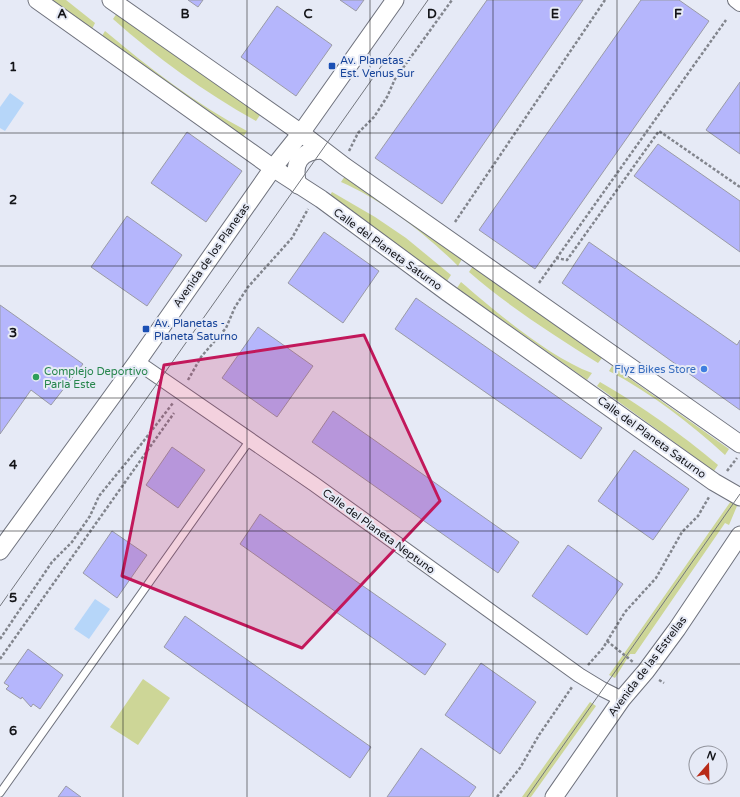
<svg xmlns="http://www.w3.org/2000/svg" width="740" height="797" font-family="'Varela Round',sans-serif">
<rect width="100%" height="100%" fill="#e6eaf6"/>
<g fill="#cdd697">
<path d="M51,0h15l29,23 -3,6z"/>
<path d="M117,13l143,102 -4,6c-52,-29 -99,-63 -143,-102z"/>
<path d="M105,31c44,37 91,73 142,100l-4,6 -141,-101z"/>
<path d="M345,176l117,83 -4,7c-31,-31 -77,-67 -117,-84z"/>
<path d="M332,192l43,25 31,21 45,37 -4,6 -118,-84z"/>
<path d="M473,266l129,92 -4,5c-44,-28 -89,-56 -129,-91z"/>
<path d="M461,282c35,30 88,75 131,91l-5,7 -130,-92z"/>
<path d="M612,366l117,83 -4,6c-35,-32 -74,-62 -116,-84z"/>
<path d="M600,382c42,24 81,52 118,83l-4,6 -117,-85z"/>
<path d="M731,501l6,5 -8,19 -4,-2 -90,131h-5l-15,24 -6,-3z"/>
<path d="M143,679l27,19 -32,47 -28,-18z"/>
<path d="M590,702l6,4 -65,91h-9z"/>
</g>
<g fill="#b6d6f9">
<path d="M10,93l14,10 -19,28 -5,-3v-21z"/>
<path d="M95,599l15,10 -21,30 -15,-10z"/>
</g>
<g fill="#b5b6fc" stroke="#9a9ba6">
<path d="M188,0h15l-5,7z"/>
<path d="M340,0h24l-8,11z"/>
<path d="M487,0h96l-141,204 -67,-46z"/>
<path d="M641,0h38l30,21 -174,248 -56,-39z"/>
<path d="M277,6l55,39 -36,51 -55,-39z"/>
<path d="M740,82v72l-34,-24z"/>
<path d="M187,132l55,39 -36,51 -55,-39z"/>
<path d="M658,144l82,57v51l-106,-76z"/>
<path d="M127,216l55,39 -35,51 -56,-39z"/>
<path d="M324,232l55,39 -36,52 -55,-40z"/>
<path d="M589,242l148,103 3,-5v70l-178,-127z"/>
<path d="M416,298l186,130 -21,31 -186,-130z"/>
<path d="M0,305l83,59 -32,41 -20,-15 -31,44z"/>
<path d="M258,327l55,39 -36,51 -55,-39z"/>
<path d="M333,411l186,131 -21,31 -186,-131z"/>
<path d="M172,447l33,23 -27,38 -32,-23z"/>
<path d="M634,450l55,39 -36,51 -55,-39z"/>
<path d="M260,514l186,130 -21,31 -185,-131z"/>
<path d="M112,531l35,24 -30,43 -34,-25z"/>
<path d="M568,545l55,39 -36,51 -55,-39z"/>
<path d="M185,616l186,131 -21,31 -186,-131z"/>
<path d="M28,649l35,26 -23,34 -7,-5 -2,3 -9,-10 -1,2 -15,-10 3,-3 -5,-3z"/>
<path d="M481,663l55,39 -36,52 -55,-39z"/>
<path d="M421,748l55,39 -7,10h-82z"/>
<path d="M66,786l15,11h-23z"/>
</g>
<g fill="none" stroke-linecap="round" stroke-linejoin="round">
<g stroke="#6f727d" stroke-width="9">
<path id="service" d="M0,793l250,-353"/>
</g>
<g stroke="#6f727d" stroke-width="16">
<g id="minor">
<path d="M735,0l5,4"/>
<path d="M137,362l177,122 265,191 23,14 20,10"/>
</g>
</g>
<g stroke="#6f727d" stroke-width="19">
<g id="tertiary">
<path d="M37,0l236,168 48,31 126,93 267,190 26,15"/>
<path d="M111,0l190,133 43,33 396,278"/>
<path d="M298,185c-6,-22 2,-34 24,-35"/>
<path d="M0,551l137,-189 136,-194 28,-35 94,-133"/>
<path d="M554,797l68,-98 24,-28 31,-42 63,-94"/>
</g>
</g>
<g stroke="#82858d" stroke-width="2.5" stroke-dasharray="3 2" stroke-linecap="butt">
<path d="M349,151l9,-18 16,-16 13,-20 8,-18 57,-79"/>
<path d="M455,222l150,-222"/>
<path d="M556,258l11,2 92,-129 81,56"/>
<path d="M539,283l187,-263"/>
<path d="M188,380l13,-23 25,-29 9,-21 13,-20 44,-49 16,-29"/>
<path d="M727,471l10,-13"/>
<path d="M0,639l52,-77 20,-20 18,-26 9,-20 40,-49 34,-44"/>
<path d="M607,641l26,21"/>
<path d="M0,659l174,-246"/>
<path d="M588,665l15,-17 22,-36 31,-34 26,-46 16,-16 11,-19"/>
<path d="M659,680l5,3"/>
<path d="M497,797l23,-29 19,-33 33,-48"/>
</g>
<use href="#service" stroke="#fff" stroke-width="7"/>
<use href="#minor" stroke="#fff" stroke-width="14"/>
<use href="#tertiary" stroke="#fff" stroke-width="17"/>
<g stroke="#73767d" stroke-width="1">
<path d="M0,606l428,-606"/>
<path d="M527,797l213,-303"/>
</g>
</g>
<path fill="#c2185b" fill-opacity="0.2" stroke="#c2185b" stroke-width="3" stroke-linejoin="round" d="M364,335l76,166 -138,147 -180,-72 42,-211z"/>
<path fill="none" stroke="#131418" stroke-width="1" stroke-opacity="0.55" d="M123,0v797M247,0v797M370,0v797M493,0v797M617,0v797M0,133h740M0,266h740M0,398h740M0,531h740M0,664h740"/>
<g fill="#1a4fb4" stroke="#e6eaf6" stroke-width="1.5">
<rect x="328" y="62" width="8" height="8" rx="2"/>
<rect x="142" y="325" width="8" height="8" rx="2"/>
</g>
<circle fill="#3f7fe0" stroke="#e6eaf6" stroke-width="1.5" cx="704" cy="369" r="4"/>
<circle fill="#2e9e5b" stroke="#e6eaf6" stroke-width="1.5" cx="36" cy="377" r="4"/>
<g text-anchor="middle" stroke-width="4" stroke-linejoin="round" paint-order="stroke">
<g font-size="11" fill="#164399" stroke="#e6eaf6" text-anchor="start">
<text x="340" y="64">Av. Planetas -<tspan x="340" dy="13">Est. Venus Sur</tspan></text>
<text x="154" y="327">Av. Planetas -<tspan x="154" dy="13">Planeta Saturno</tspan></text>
</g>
<g font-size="11" fill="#131418" stroke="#e6eaf6">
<text transform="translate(388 249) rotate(36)" y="4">Calle del Planeta Saturno</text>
<text transform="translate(211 255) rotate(-55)" y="4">Avenida de los Planetas</text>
<text transform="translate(652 437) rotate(36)" y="4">Calle del Planeta Saturno</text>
<text transform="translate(379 531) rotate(36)" y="4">Calle del Planeta Neptuno</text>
<text transform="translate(647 666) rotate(-53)" y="4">Avenida de las Estrellas</text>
</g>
<g font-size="11" fill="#366cbe" stroke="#e6eaf6" text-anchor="end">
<text x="696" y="373">Flyz Bikes Store</text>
</g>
<g font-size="11" fill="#27864d" stroke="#e6eaf6" text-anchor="start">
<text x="44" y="375">Complejo Deportivo<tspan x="44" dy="13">Parla Este</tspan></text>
</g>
</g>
<g font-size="13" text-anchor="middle" font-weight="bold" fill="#131418" stroke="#e6eaf6" stroke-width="4" stroke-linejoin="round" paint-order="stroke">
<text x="62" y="18">A</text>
<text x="185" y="18">B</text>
<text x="308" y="18">C</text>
<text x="432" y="18">D</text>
<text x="555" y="18">E</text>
<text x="678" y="18">F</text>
<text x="13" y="71">1</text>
<text x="13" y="204">2</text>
<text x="13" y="337">3</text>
<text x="13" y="469">4</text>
<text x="13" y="602">5</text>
<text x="13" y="735">6</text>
</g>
<g transform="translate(708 765) rotate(20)"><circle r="19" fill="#e6eaf6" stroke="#92949d"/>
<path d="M0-3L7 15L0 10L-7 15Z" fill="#b82b18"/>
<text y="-6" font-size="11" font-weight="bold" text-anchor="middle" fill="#131418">N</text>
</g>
</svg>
